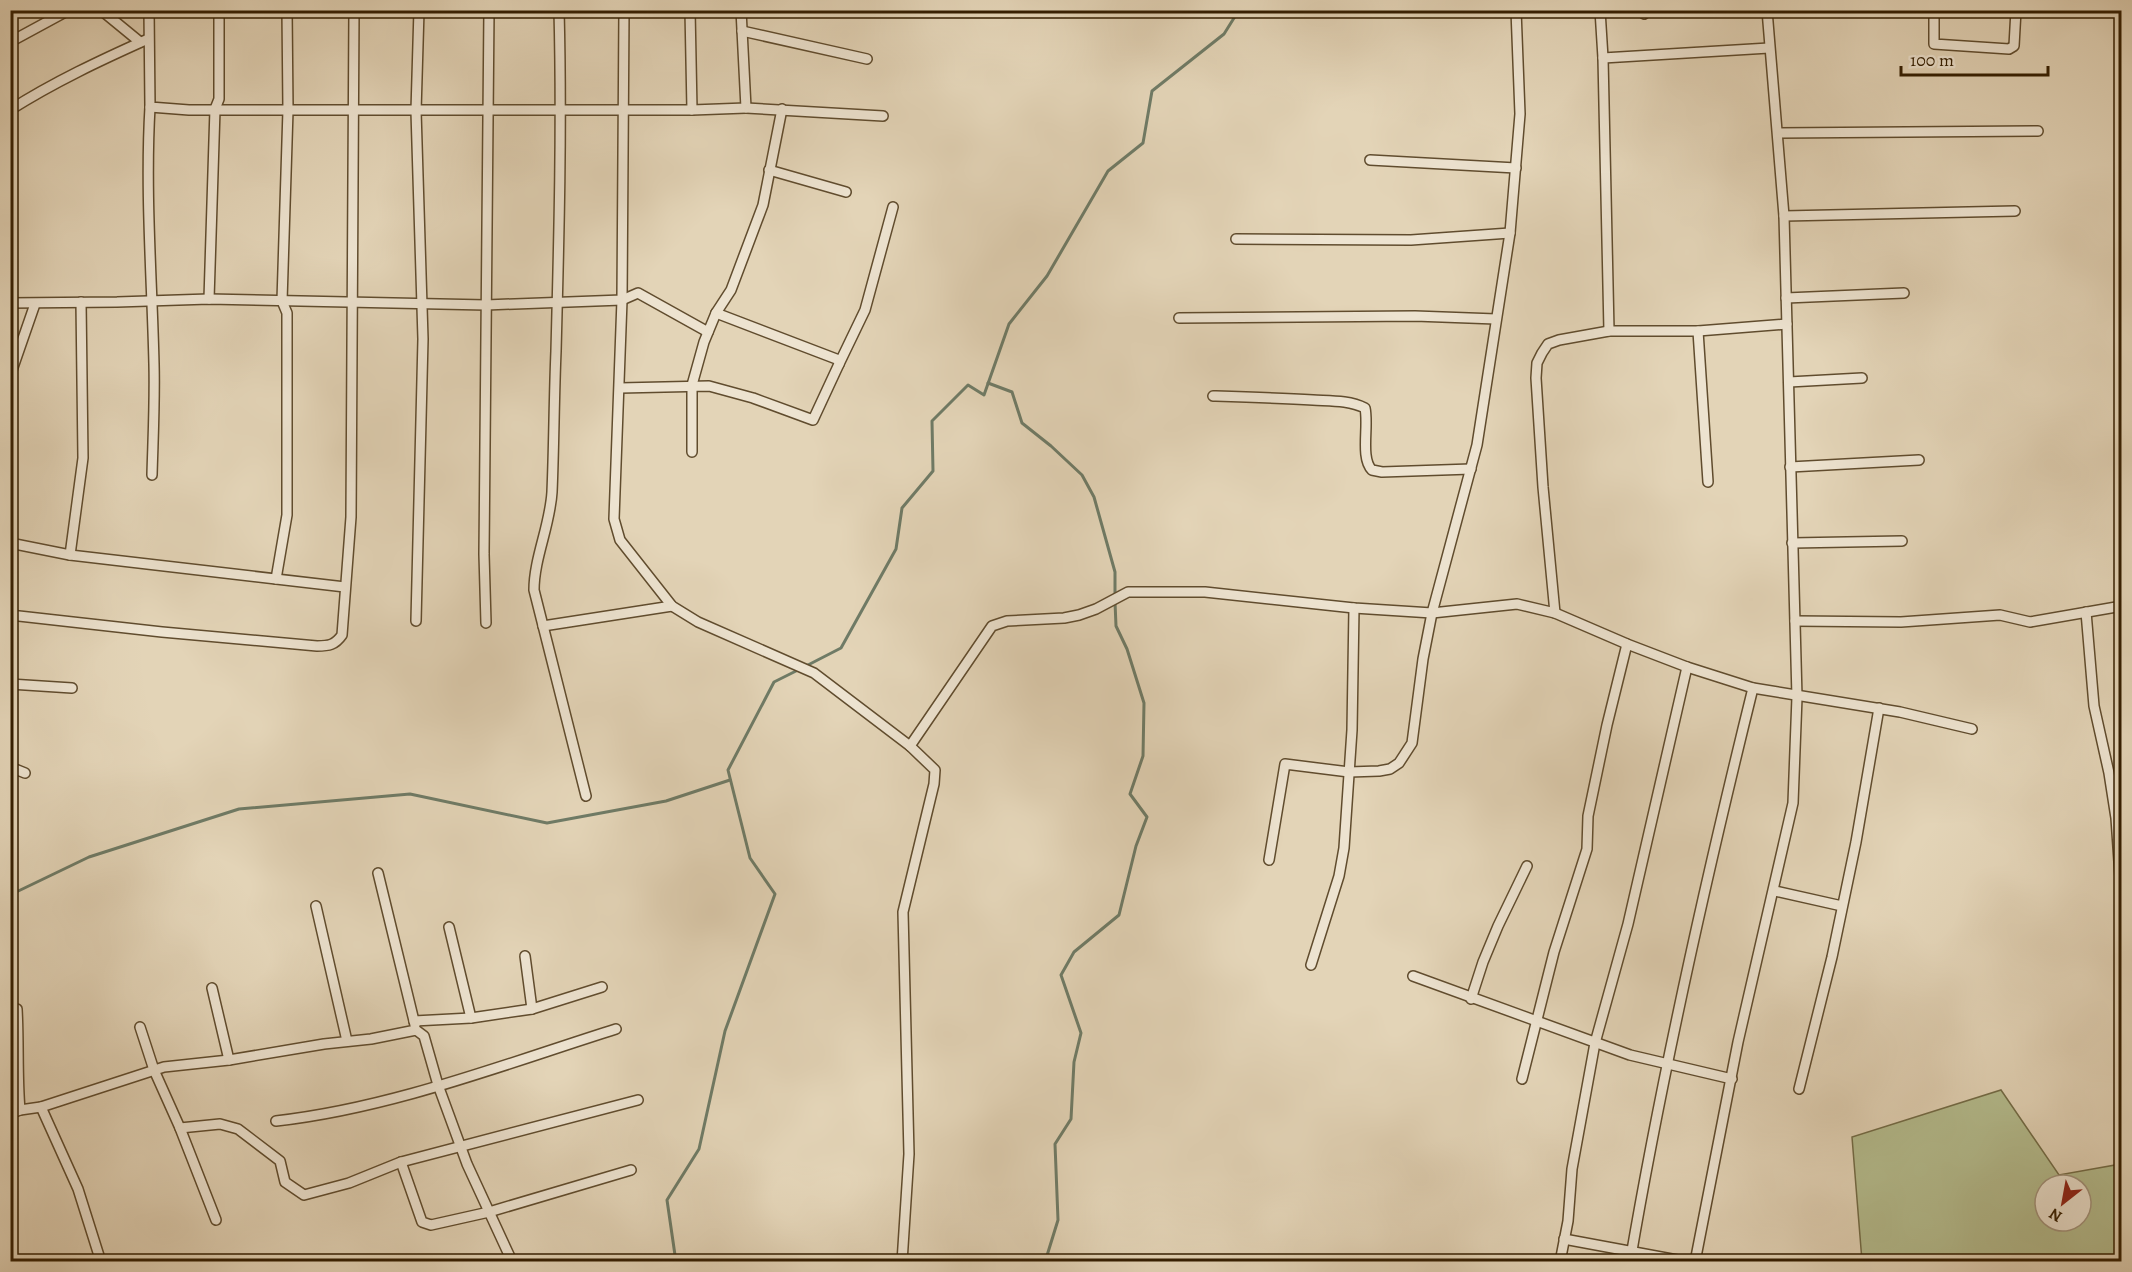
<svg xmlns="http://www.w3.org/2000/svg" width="2132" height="1272" font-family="Alegreya,serif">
<rect width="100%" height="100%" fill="#e3d4b7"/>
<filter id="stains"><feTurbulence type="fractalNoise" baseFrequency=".00333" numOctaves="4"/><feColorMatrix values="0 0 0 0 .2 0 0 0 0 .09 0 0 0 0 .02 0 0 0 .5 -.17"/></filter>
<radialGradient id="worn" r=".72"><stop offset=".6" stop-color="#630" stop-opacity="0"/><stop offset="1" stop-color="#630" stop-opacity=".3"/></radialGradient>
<path fill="#b4bc8e" stroke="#746d48" stroke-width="1.5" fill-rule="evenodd" d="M2001,1090l58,85 62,-11v97h-259l-10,-124zM2045,1185h36v36h-36z"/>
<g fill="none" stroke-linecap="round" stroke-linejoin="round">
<g stroke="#6f7b66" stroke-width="3">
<path d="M988,383l24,9 10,31 29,23 31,29 12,22 21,75v23"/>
<path d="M806,666l35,-18 55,-99 6,-41 31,-37 -1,-50 36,-36 16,10 25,-71 38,-48 61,-105 35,-28 9,-52 72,-57 15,-24"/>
<path d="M10,895l79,-38 150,-48 171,-15 137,29 119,-22 64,-21"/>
<path d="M676,1262l-9,-62 32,-51 26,-118 50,-137 -25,-36 -22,-88 46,-88 26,-13"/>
<path d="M1045,1262l13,-42 -3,-76 16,-25 3,-57 7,-29 -20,-58 13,-23 45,-37 17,-69 11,-29 -17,-23 13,-38 1,-53 -17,-54 -11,-23 -1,-24"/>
</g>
<g stroke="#604c2e" stroke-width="12">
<g id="street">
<path d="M101,10l39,32"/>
<path d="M149,10l1,97 39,3h503l54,-2 -5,-98"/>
<path d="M559,10c3,114 0,228 -3,341 -2,47 -2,94 -4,141 -2,34 -18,66 -18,98l52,206"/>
<path d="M624,10l-2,290 -8,219 6,21 52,66 26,16 116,51 96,73 25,24 -1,14 -31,128 6,242 -7,108"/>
<path d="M690,10l2,100"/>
<path d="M1600,10l3,48 6,273"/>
<path d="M1934,10v34l75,5 5,-3 2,-36"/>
<path d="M1644,14l1,-4"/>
<path d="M742,31l125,28"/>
<path d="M10,42l59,-32"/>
<path d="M1603,58l166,-10"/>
<path d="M150,107c-5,85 2,171 4,257 1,37 -1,74 -2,111"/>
<path d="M746,108l137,8"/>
<path d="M10,110c44,-28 91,-50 138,-71"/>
<path d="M1779,133l259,-2"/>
<path d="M1370,160l146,8"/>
<path d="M769,170l77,22"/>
<path d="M1784,216l231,-5"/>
<path d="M1236,239l175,1 99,-7"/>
<path d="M1786,298l118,-5"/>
<path d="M209,299l6,-190 4,-10v-89"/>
<path d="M10,303l107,-1 92,-3 277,6 136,-5 16,-7 70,39"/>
<path d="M1179,318l236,-2 81,3"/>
<path d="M1698,331l10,151"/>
<path d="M839,364l26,-54 28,-103"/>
<path d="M10,376l25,-72"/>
<path d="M1789,382l73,-4"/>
<path d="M620,388l89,-2 44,12 60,22 26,-56v-4l-123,-47"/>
<path d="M1213,396c33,1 67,2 100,4 17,1 36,0 52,8 4,18 -5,50 7,62l10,2 89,-3"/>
<path d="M692,452v-67l12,-43 12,-29 15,-23 32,-85 19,-96"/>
<path d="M1790,467l129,-7"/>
<path d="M10,543l60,12 275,32"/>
<path d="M1792,543l110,-2"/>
<path d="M70,555l13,-97 -2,-156"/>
<path d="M276,579l11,-64v-202l-5,-12 6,-191 -1,-100"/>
<path d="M2086,612l8,94 15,67 7,45 6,87"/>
<path d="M1555,613l-12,-126 -7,-109 1,-15 5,-10 6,-9 11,-4 50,-9h89l89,-7"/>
<path d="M10,615l152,17 155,14c12,0 18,-1 25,-11l9,-118 3,-507"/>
<path d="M416,621l7,-282 -7,-228 3,-101"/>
<path d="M1795,621l106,1 99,-7 30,7 92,-16"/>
<path d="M486,623l-2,-69 5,-544"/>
<path d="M543,626l129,-20"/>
<path d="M10,684l62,4"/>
<path d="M910,746l82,-120 15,-5 57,-3 15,-3 17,-6 32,-17h77l149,16 78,5 85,-9 38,9 72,31 60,23 66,21 147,24 72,17"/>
<path d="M10,767l15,6"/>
<path d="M1269,860l16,-96 64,8 30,-1 11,-2 9,-6 13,-20 11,-84 9,-46 45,-168 33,-212 10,-119 -4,-104"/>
<path d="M378,873l37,152"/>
<path d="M1775,891l67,15"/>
<path d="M316,906l31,135"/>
<path d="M449,927l22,91"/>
<path d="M525,956l7,53"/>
<path d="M1311,965l28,-89 5,-28 8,-118 2,-122"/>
<path d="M1413,976l217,79 102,24"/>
<path d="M212,988l17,72"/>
<path d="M1471,999l12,-37 15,-36 29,-60"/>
<path d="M17,1009c2,34 0,67 3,101"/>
<path d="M414,1021l57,-3 61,-9 70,-22"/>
<path d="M140,1027l14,43 26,58 36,92"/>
<path d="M1522,1079l32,-127 33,-103 1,-33 19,-91 20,-81"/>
<path d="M1799,1089l33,-132 24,-115 23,-134"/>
<path d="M41,1107l37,82 23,73"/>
<path d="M10,1114l10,-4 21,-3 123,-40 65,-7 95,-16 47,-5 45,-9 8,6 14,49 29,79 43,93"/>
<path d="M276,1121c116,-13 229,-57 340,-92"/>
<path d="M180,1128l40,-4 18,5 42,32 5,21 19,13 45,-12 52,-21 237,-62"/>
<path d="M401,1162l21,60 9,3 58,-13 142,-42"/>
<path d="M1564,1239l124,23"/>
<path d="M1560,1262l8,-41 4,-52 23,-126 33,-119 59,-257"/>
<path d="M1630,1262c33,-193 76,-384 123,-574"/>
<path d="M1695,1262l43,-220 55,-239 4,-106 -13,-481 -17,-206"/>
</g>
</g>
<use href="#street" stroke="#ede3d0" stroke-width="9"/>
</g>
<rect width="2132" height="1272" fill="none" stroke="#e3d4b7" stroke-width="36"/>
<rect x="12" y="12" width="2108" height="1248" fill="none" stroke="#341e01" stroke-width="3"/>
<rect x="18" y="18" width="2096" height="1236" fill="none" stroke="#341e01" stroke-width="1.5"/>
<g transform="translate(2063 1203) rotate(211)"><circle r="28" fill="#ede3d0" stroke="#a3947d" stroke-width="1.5"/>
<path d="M0-4.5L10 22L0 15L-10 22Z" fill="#8f2418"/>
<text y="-9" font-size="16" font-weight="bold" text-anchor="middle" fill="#341e01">N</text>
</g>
<path d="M1901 66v9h147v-9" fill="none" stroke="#341e01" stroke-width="3"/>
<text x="1910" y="66" font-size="18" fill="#341e01" stroke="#ede3d0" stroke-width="4.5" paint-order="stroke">100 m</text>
<rect width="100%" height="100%" filter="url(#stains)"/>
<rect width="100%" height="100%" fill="url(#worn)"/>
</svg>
